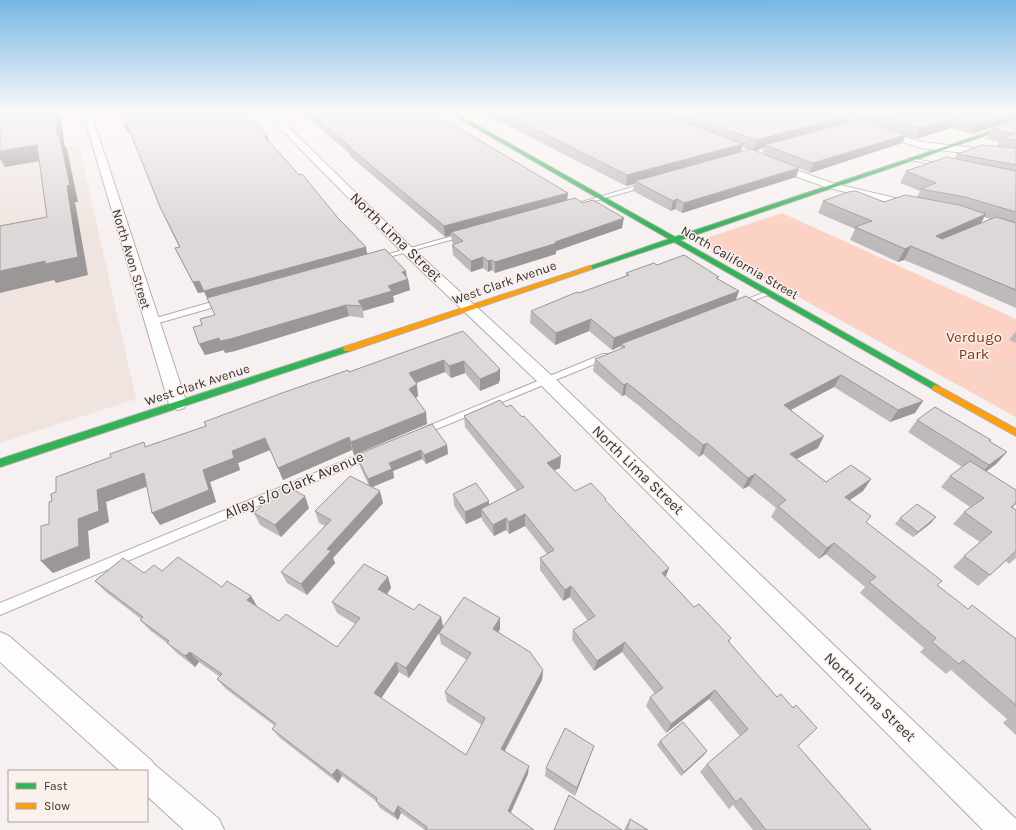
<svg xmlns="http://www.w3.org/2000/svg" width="1016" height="830" font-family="Karla,sans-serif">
<rect width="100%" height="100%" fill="#f6f1f0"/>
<path fill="#f0e4e0" d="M79,145l57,254 -136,44v-285z"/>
<path fill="#fbd2c3" d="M782,213l234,106v98l-305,-168 -5,-7 3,-5z"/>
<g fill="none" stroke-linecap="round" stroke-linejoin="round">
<g stroke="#b2adac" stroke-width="2">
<g id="lane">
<path d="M897,113h6l-49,13 -2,-1z"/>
<path d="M909,158l32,6 2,1 -2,1 -30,-6h-2z"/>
<path d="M646,183l2,1v2l-75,21 -5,-1z"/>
<path d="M463,233l3,2 -1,1 -87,24 -3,-2z"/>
<path d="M768,291l4,2 -2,1 -26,11h-3l-4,-2z"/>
<path d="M219,300h6l1,2 -1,2 -70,20h-6l-1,-2 1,-2z"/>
<path d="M603,354h6l1,2 -1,2 -182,75h-6l-2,-2 2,-2z"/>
<path d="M368,451l3,1 2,3 -2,3 -371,157v-12z"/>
</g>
</g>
<g stroke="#b2adac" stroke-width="2">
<g id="street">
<path d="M83,113h8l96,291 -3,4 -6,2 -6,-2 -3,-4z"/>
<path d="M265,113h9l137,134 141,129 464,443v11h-33l-443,-446 -137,-131z"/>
<path d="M880,129l42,13 94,11v6l-95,-11 -44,-14v-4z"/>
<path d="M774,162l58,21 84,20 2,2 -6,3 -87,-21 -54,-20 -2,-2 2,-2z"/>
<path d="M0,632l9,4 143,125 2,3 65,55 5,11h-40l-37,-34v-25h-27l-120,-109z"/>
</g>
</g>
<g stroke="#b2adac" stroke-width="2">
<g id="fast">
<path d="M450,113h5l220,124 341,-114v2l-336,115 259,146 1,2 -1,2 -3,1 -262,-149 -82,27h-4v-2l81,-28z"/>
<path d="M344,347h6l1,2 -1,2 -350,116v-8z"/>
</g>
</g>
<g stroke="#b2adac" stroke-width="2">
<g id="slow">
<path d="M590,266l2,1v2l-242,82h-6l-1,-2 1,-2z"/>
<path d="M936,385l80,44v7l-83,-46 -1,-2 1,-2z"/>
</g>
</g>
<path stroke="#dcdbda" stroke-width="2.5" stroke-dasharray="2 2" stroke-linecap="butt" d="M970,384l34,-20 12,1"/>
<use href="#lane" fill="#fefdfd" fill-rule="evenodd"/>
<use href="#street" fill="#fefdfd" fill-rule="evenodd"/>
<use href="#fast" fill="#30b455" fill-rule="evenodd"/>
<use href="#slow" fill="#ff9f0a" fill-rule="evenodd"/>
</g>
<g fill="#bdbab9" fill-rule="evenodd">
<path d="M119,113l148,22 2,7 99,112 40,25 2,11 -17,6 1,6 -31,9 1,7 -15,-2 -114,35 -10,2 -1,-3 -19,5 -6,-11 3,-19 13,-10 -11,-23 -6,1 -18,-35 -5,-10 4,-1 -19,-40 -30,-74h-2z"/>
<path d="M302,113h132l133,87 55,28 -66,23v3l-61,19 -3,-3 -4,2 -5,-4 -12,4 -18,-17 -1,-10 2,-1 -2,-2 -1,-7 -6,2 -95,-81v-2z"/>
<path d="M483,113h533v7l-45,14 -21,-6 -34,11 -11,-4 -3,8 -92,30 -11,-5 -3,9 -114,36 -7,-4 -4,2 -38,-20 1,-7 -8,2zM850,118l6,2 -8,2zM871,119l-2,4 -6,-2zM742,147l5,2 2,1 -9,2zM764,148l-2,6 -7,-3z"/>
<path d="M1016,120v188l-73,-32 -39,-16 -6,2 -48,-22 5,-11 -37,-16 5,-12 61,1 33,-5 3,-6 -20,-8 6,-12 49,-13 2,-4 40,-8 2,-4 -13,-3 6,-11zM984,217l6,2 -9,4z"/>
<path d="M657,265l61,14 18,21 179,113 -25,9 -56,-35 -43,23 27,38 -21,11 29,23 45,-3 -8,12 -13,9 16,22 71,63 30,24 48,29 1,-1v98l-13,-12 4,-4 -56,-49 -5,4 -26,-22 4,-4 -64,-55 5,-6 -39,-33 -7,5 -48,-42 5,-9 -27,-22 -6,3 -40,-35 -4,3 -61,-52 -13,-10 -3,1 -29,-25 2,-12 26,-10v-3l-9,4 -23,-19 -34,14 -25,-22 1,-12 95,-35v-3z"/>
<path d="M463,331l37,38v12h-1v2l-19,8 -15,-18 -14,5 -6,-6 -29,11 2,13 -2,2 11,26 -73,31 -2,-5 -69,30 -13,-30 -32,13 2,7 -30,12 6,20 -56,23 -13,-38 -41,15 3,20 -21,9 2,27 -37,15 -12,-12 8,-37 3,-23 4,-9 91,-46 59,-20 143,-54z"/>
<path d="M1016,331v12l-7,-3z"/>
<path d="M506,407l55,49 -1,12 -6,2 21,21 31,8v2l60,76 28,30 37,31 -2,4 69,104 73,84h-118l-20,-25 -4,4 -29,-37 7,-8 33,-28 -31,-37 -43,34 -20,-27 4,-9 5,-3 -33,-42 -28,19 -22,-31 1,-10 15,-9 -18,-24 -7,4 -23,-31v-12l7,-4 -22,-28 -16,8 -3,-4 -12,6 -12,-16v-3l-16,7 -12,-18 -1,-12 36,7v4l28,-14 -52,-64 -1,-11z"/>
<path d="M917,420l90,32 -11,12 -10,8 26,36 4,2v48l-7,6 -3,-3 -28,25 -25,-19 11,-11 16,-14 -27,-18 11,-12 6,-5 -29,-20 9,-11 12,-9 -54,-35z"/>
<path d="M447,445l1,9 -22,10 -4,-5 -29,12 1,7 -22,9 11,16 -50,55 2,5 -28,32 -20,-12 -6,-11 44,-46 -6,-3 -4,-12 54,-25 -10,-22 -3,-9z"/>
<path d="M309,508l-28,29 -21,-12 -6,-12z"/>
<path d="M900,518l31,5 -18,14 -18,-13z"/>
<path d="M162,571l60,16 29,9 7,12 21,13 58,26 18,-23 -18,-11 -5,-11 56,-25 3,11 -4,6 27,16 27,7 2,10 57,2 -2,3 45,38 -1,10 -37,71 23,23 -17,39 23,17h-109l-24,-17 -3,7 -18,-12 -4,-7 -34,-25 -4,7 -58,-45 -8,-9 3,-3 -49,-37 -9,-10 3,-2 -21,-15 -4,5 -18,-14 -10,-10 -16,-12 -11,-11 1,-1 -35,-27 -11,-11zM439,633l2,11 26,16 -22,32 2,10 35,23 -16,30 -85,-57 18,-26 10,6z"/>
<path d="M660,741l47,10 -3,4 -23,21 -24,-31z"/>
<path d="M594,746l-19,50 -30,-20 1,-8z"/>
<path d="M630,819l18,11h-24l2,-4z"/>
</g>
<g fill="#9a9796">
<path d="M55,113h6l3,31 3,5 11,53h-3l13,73 -32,8 -2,-3 -54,13v-22l45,-10 22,-75 -10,-51z"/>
<path d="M864,113h28l-19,1 -2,5 -11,3z"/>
<path d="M1013,113h3v7l-45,14 6,-10z"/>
<path d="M851,115l-4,10 -83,20v3l-11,3 3,-11z"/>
<path d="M955,118l-5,10 -34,11 5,-11z"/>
<path d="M127,124l3,9h-2l-4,-8z"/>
<path d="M267,135l3,9 -5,-7z"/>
<path d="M906,135l-4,8 -92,30 3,-10z"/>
<path d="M743,144l-3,11 -105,26 -1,3 -8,2 1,-11z"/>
<path d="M0,145h37l9,15 -41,7 -5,-8z"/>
<path d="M799,168l-3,9 -114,36 2,-10z"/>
<path d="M568,193l-1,10 -116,29v3l-6,2 -1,-11z"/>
<path d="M677,199l-2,10 -4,2 2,-10z"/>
<path d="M986,214l-7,12 -50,23 7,-13z"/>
<path d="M624,218l-2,10 -66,23v3l-61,19v-11z"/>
<path d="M911,246l-7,14 -6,2 7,-13z"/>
<path d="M366,247l2,11 -159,44 -5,-11z"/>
<path d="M483,257v11l-12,4v-11z"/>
<path d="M491,260l1,10 -4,2v-11z"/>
<path d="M406,271l1,8h1l2,11 -17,6 1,6 -31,9 -1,-5 -4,-5 30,-15 14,-14z"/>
<path d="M199,281l5,11 -6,1 -5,-11z"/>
<path d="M739,291l-4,11 -114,42v2l-9,4 2,-12z"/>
<path d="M346,305l3,11 -114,35 -10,2 -5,-12z"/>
<path d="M591,319l-2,12 -34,14 1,-12z"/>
<path d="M219,338l5,12 -19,5 -6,-11z"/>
<path d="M444,360l1,12 -34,13 -2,-12z"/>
<path d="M464,361l1,12 -14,5 -2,-12z"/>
<path d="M500,369v12h-1v2l-19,8v-12z"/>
<path d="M841,375l-7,12 -55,29 5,-11z"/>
<path d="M627,383l-2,12 -3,1 2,-11z"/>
<path d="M417,384l1,12 -7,5 -2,-12z"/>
<path d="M923,401l-8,12 -25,9 8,-12z"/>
<path d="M426,412l1,12 -73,31 -3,-13z"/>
<path d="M824,436l-6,12 -34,17 6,-11z"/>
<path d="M349,437l3,13 -69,30 -5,-12z"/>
<path d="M265,438l5,12 -32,13 2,7 -30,12 6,20 -56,23 -8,-12 51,-43 29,-19z"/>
<path d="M707,443l-4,11 -4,3 4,-12z"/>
<path d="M447,445l1,9 -22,10 -2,-9z"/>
<path d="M421,450l1,9 -29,12 1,7 -24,10 -2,-9 21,-16z"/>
<path d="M1007,452l-11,12 -18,13 11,-12z"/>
<path d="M561,456l-1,12 -14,6 1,-11z"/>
<path d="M144,473l8,11 -46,18 3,20 -21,9 2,27 -37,15 -12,-12 37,-42 19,-29z"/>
<path d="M755,474l-6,12 -6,3 5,-11z"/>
<path d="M871,479l-8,12 -25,17 7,-11z"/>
<path d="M380,491l3,12 -50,55 2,5 -28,32 -6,-11 26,-35z"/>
<path d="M305,496l4,12 -28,29 -6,-12z"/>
<path d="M489,501v12l-8,-4 1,8 -16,7 -1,-12z"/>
<path d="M1016,503v1l-3,3 -14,11z"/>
<path d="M525,514v12l-16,8v-12z"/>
<path d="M936,517l-5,6 -18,14 5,-5z"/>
<path d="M506,518v12l-12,6 -1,-11z"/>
<path d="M834,543l-8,11 -7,5 8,-11z"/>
<path d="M669,568l-4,11 -3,-6z"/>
<path d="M388,577l3,11 -9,13 -4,-12z"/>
<path d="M571,586l-1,11 -7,4 2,-11z"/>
<path d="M251,596l7,12 -11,-8z"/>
<path d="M441,617l2,10 -34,51 -3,-10z"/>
<path d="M500,618v11l-6,11 -1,-11z"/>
<path d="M625,642l-3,10 -28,19 3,-10z"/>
<path d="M190,652l9,10 -4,5 -10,-11z"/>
<path d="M396,662l3,10 -21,31 -4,-10z"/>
<path d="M543,670l-1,10 -41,77v-8z"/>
<path d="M715,690l-6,9 -43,34 5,-9z"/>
<path d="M594,746l-3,8 -16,42 2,-8z"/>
<path d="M707,751l-3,4 -23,21 3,-4z"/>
<path d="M529,766l-1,8 -20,44v-7z"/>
<path d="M337,769l5,7 -4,7 -6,-8z"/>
<path d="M398,806l3,7 -3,7 -4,-6z"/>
</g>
<g fill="#dcd8d7" stroke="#9a9796">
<path d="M0,113h55l2,22 2,-1 11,51 -3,1 11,71 -33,7v-3l-45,10v-45l47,-9 -10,-72 -37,6z"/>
<path d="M119,113h126l22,22 -2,2 34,38 3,-1 36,44 28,29 -162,44 -5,-10 -6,1 -18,-34 5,-1 -20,-40 -33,-83 -3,1z"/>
<path d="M310,113h124l134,80 -124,33 -95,-79h1z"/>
<path d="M503,113h157l83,31 -116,31z"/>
<path d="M680,113h164l7,2 -95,25z"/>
<path d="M877,113h136l-36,11 -22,-6 -34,10 -48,-14z"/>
<path d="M859,120l47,15 -93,28 -49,-18z"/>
<path d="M1016,120v20l-14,-2 12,-4 -22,-6z"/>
<path d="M982,145l34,3v17l-59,-11z"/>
<path d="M751,149l48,19 -115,35 -7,-4 -4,2 -38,-20z"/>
<path d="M947,157l69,14v41l-51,-15 -44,-8 15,-6 -30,-12z"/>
<path d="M856,191l28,11 21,-7 54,10 27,9 -50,22 6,3 54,-22 20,6v67l-65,-27 -40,-17 -6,3 -50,-22 17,-6 -49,-20 25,-9z"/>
<path d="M575,198l8,5 10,-3 31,18 -69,24 2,1 -62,19 -4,-2 -3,1 -5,-4 -12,4 -19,-16 11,-4 -12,-9z"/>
<path d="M385,249l21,22 -4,1 6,7 -20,7 4,5 -34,10 4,5 -16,-1 -116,34 -10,2 -1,-3 -20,6 -6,-17 9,-2 -2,-6 15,-4 -8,-17z"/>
<path d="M684,255l35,22 -3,1 23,13 -125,47 -23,-19 -35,14 -25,-22 46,-19 2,1 50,-18 -3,-2 28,-10 3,2z"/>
<path d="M746,296l177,105 -25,9 -57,-35 -57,30 40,31 -34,18 36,28 25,-17 20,14 -26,18 26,19 -5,6 76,59 -5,4 31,24 4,-4 44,34v66l-53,-45 -4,4 -27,-22 4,-4 -67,-56 7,-5 -42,-34 -7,5 -49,-42 8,-6 -31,-26 -7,4 -41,-35 -4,2 -62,-51 -14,-11 -3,2 -29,-26 30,-12 -4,-3z"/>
<path d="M463,331l37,38 -2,1 1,1 -19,8 -16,-18 -15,5 -5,-6 -35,13 8,11 -8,5 17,23 -75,30 -2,-5 -71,31 -13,-30 -33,13 2,7 -31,12 6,20 -57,23 -8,-40 -47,17 2,21 -21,8 1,27 -38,15v-35l8,-2v-22l3,-1 -1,-7 5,-2v-15l55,-20 -1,-3 34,-12 1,5 61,-21 -2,-4 78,-29 66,-23 1,2z"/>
<path d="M500,400l6,7 5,-2 11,12 2,-1 37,40 -14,7 28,28 16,-8 15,16 -1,1 64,68 -7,5 32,34 5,-3 32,34 -3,3 49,56 4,-3 12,14 3,-3 21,23 -19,18 73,84h-105l-25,-32 -5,4 -29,-38 41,-35 -33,-39 -44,34 -21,-27 13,-9 -38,-46 -28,19 -24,-31 22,-14 -24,-30 -6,4 -25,-32 14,-8 -29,-36 -16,8 -3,-4 -13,7 -12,-16 43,-22 -60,-71z"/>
<path d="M935,407l56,33 -2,1 18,11 -18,13 -72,-45z"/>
<path d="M432,424l15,21 -23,10 -3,-5 -32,13 3,6 -24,10 -12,-24z"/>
<path d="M970,461l46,29v13l-5,4 5,3v41l-26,24 -26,-19 28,-24 -28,-20 20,-14 -34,-22z"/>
<path d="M350,476l30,15 -53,58 4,2 -30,33 -20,-12 50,-52 -16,-9z"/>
<path d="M476,483l13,18 -24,11 -12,-18z"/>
<path d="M284,485l21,11 -30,29 -21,-12z"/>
<path d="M917,504l19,13 -18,15 -18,-14z"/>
<path d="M178,557l44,30 5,-6 24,15 -4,4 32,21 7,-7 51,33 23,-29 -28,-16 32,-38 24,13 -10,12 36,21 5,-6 22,13 -35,51 -10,-6 -22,31 92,62 19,-37 -40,-26 26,-39 -32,-20 25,-36 36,21 -7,11 37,23 13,18 -42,79 28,17 -21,45 26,19h-108l1,-3 -29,-21 -4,8 -18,-13 1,-3 -40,-29 -5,6 -60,-46 4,-5 -59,-45 5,-5 -32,-22 -5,4 -18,-13 2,-2 -29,-21 3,-3 -48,-36 28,-23 21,15 10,-8 8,6z"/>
<path d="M683,722l24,29 -23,21 -24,-31z"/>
<path d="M565,728l29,18 -17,42 -31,-20z"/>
<path d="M569,795l53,35h-68z"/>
<path d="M630,819l18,11h-21z"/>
</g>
<linearGradient id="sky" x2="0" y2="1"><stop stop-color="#77b7e4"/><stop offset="0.49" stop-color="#fbf9f8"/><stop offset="1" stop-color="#fbf9f8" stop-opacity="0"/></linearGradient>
<rect width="1016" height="229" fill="url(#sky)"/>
<g text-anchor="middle" stroke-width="3" stroke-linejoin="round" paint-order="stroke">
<g font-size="13" fill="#35312f" stroke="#faf0ec">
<text transform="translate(132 259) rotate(73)" y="5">North Avon Street</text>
<text transform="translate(740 262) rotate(30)" y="5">North California Street</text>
<text transform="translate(504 282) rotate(-19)" y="5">West Clark Avenue</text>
<text transform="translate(197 384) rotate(-18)" y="5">West Clark Avenue</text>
</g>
<g font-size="15" fill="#35312f" stroke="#faf0ec">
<text transform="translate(396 237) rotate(44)" y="5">North Lima Street</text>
<text transform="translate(638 470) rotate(44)" y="5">North Lima Street</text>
<text transform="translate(294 485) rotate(-23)" y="5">Alley s/o Clark Avenue</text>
<text transform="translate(870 697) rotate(44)" y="5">North Lima Street</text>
</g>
<g font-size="15" fill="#843110" stroke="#faf0ec">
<text x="974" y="342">Verdugo<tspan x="974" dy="17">Park</tspan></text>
</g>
</g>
<rect x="8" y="770" width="140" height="52" fill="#faf0ec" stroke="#aba4a0"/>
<rect x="16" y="783" width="20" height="6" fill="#30b455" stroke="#aba4a0"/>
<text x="44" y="790" font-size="12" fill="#35312f">Fast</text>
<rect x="16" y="803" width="20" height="6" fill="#ff9f0a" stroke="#aba4a0"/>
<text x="44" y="810" font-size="12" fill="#35312f">Slow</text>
</svg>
